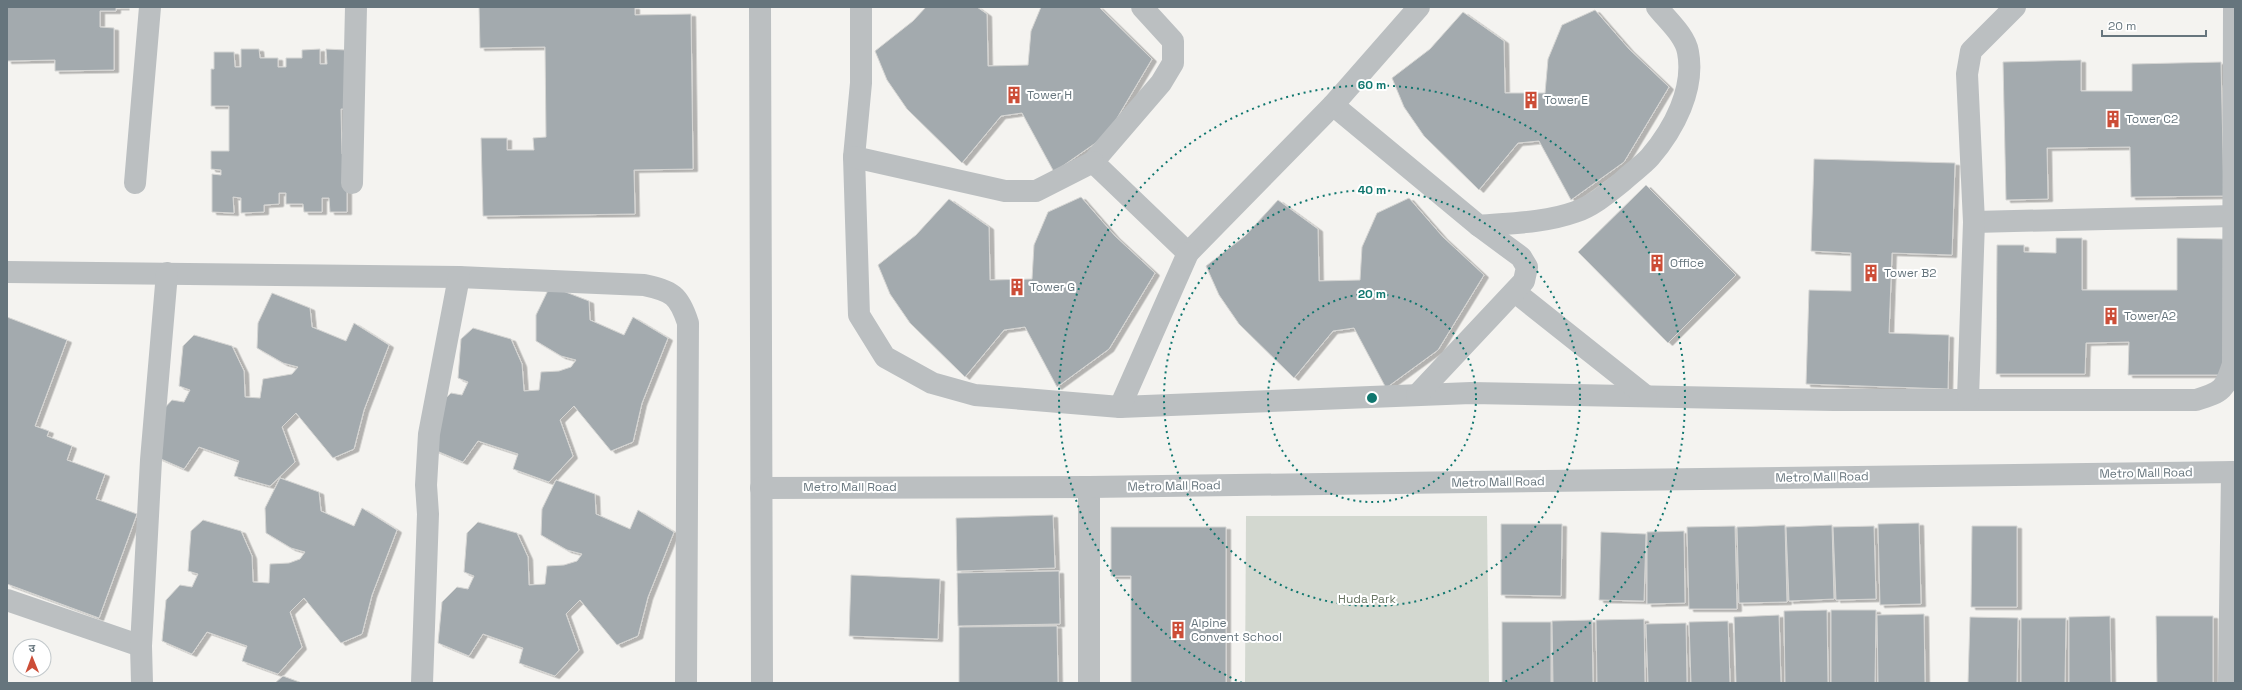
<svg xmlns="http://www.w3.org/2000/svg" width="2242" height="690" font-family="'Space Grotesk','Noto Sans Devanagari',sans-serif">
<defs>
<filter id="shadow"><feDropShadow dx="4.5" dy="2.5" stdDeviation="0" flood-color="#0004"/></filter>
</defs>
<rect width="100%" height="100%" fill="#f4f3f0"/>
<path fill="#d3d8d0" d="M1246,516h241l2,167h-244z"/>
<g fill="#a3aaae" stroke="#d5d5d3" filter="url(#shadow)">
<path d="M7,7h118h-9v4h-16v16l14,1v42l-59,1v-11l-48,1z"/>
<path d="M479,7h156v8l56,-1 2,155 -59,1 1,44 -152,2 -2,-78h26v12h27l-1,-12 13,-1 -1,-90 -65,1z"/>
<path d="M926,7h51l10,7 1,52 40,-1 3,-34 10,-24h58l53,52 -45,76 -53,37 -32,-59 -21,3 -39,47 -55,-54 -20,-29 -12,-29 38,-30z"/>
<path d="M1595,10l34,39 40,38 -45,75 -53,38 -32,-59 -21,2 -39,47 -55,-54 -20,-29 -12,-29 38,-29 33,-37 41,29 1,52h40l3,-34 14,-34z"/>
<path d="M241,49h18l1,9h18v9h8v-9h16v-8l18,-1v15h7l-1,-15 20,1 1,59h-6l1,45h5v58h-17l-1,-14h-7v14h-18l-1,-8h-17v-11h-7v11l-15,1v7l-23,1v-15l-8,-1 1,16 -22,-1v-38l9,1v-5l-10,-1v-18h18v-45h-18v-37h3v-17h20l1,15h6z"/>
<path d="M2081,60v31h51v-27l89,-2 3,134 -93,1 -1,-50 -83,1 1,51 -42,1 -3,-138z"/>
<path d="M1814,159l141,4 -3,92 -60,-2 -3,80 60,2 -1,54 -142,-5 3,-94 42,1v-38l-40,-2z"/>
<path d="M1646,185l90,90 -68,68 -90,-91z"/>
<path d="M1081,197l34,39 40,37 -46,76 -52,38 -32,-60 -21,3 -39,47 -55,-54 -20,-29 -12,-29 38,-30 33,-36 40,28 1,53 42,-1 2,-34 14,-33z"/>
<path d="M1409,198l34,39 41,38 -46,75 -52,38 -32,-60 -21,3 -39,47 -55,-54 -20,-29 -13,-29 39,-30 33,-36 40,29 1,52 41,-1 2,-33 15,-34z"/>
<path d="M2056,238h26v52h95v-52l48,1 -1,136h-96l1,-33 -43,1 -1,31h-89l1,-129h27v7l32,1z"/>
<path d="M550,286l39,15 1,19 34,15 9,-18 35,21 -26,65 -9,39 -22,9 -37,-45 -14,14 13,36 -24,26 -36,-13 5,-15 -40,-13 -15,21 -31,-13 4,-41 15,-15 11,2 6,-13 -10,-4 3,-39 12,-11 38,11 11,25 2,27 15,-1 2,-18 18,-1 12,-4 5,-7 -15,-4 -25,-15v-26z"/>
<path d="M272,293l38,15 2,19 34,14 8,-18 35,22 -25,65 -10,39 -21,9 -37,-45 -14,14 13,35 -25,24 -36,-10 5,-15 -40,-14 -15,22 -30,-13 4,-41 14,-15 12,2 6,-12 -11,-4 4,-40 11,-11 38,11 12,25 1,26 15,1 3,-19 29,-5 6,-7 -15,-4 -26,-15 1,-25z"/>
<path d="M7,317l60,23 -32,86 14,5 -2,5 25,10 -5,14 38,14 -9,25 41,15 -38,104 -92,-34z"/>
<path d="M280,478l39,14 2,19 33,15 8,-18 35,22 -25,65 -10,39 -21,9 -37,-45 -14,14 12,35 -24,27 -36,-13 5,-15 -40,-14 -15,22 -30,-13 4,-41 14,-15 12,2 6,-13 -10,-3 3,-40 12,-11 38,11 11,25 1,26 16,1 1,-19 19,-1 11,-4 5,-7 -14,-4 -25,-15 -1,-25z"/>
<path d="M556,480l39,14 1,20 34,15 8,-19 36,22 -26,65 -10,39 -21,9 -37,-45 -14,14 13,36 -24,26 -36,-13 4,-15 -40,-14 -14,22 -31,-13 4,-41 15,-15 11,2 6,-13 -10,-4 3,-39 11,-11 39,11 11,24 1,28 16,-1 2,-18 17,-1 13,-4 5,-7 -15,-4 -26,-15 1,-26z"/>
<path d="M1053,515l2,53 -98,3 -1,-53z"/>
<path d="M1919,523l2,81 -41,1 -2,-81z"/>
<path d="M1501,524h61l-1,72 -60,-1z"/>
<path d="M1785,525l2,77 -48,1 -2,-76z"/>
<path d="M1832,525l2,74 -45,2 -3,-74z"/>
<path d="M1735,526l2,83h-48l-2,-82z"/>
<path d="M1874,526l2,73 -40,1 -3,-73z"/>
<path d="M1972,526h45v81h-46z"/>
<path d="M1111,527h115v156h-95v-107h-20z"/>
<path d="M1684,531l1,72 -38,1v-72z"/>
<path d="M1601,532l45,2 -2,67 -45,-1z"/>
<path d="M1059,571l1,53 -102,2 -1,-53z"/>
<path d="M851,575l89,4 -2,60 -89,-3z"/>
<path d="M1827,610l1,73h-43l-1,-72z"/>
<path d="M1831,610h45l-1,73h-44z"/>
<path d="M1924,614l1,69h-47l-1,-68z"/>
<path d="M1779,615l2,68h-45l-2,-66z"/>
<path d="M2110,616l1,67h-42v-66z"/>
<path d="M2156,616h57v67h-56z"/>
<path d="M1970,617l48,1 -1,65h-49z"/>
<path d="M2021,618h45l-1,65h-44z"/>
<path d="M1644,619l1,64h-48l-1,-63z"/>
<path d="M1592,620l1,63h-40l-1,-62z"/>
<path d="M1728,621l2,62h-39l-2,-61z"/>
<rect x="1502" y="622" width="49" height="61"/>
<path d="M1686,623l1,60h-39l-2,-59z"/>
<path d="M1057,626l1,57h-99v-56z"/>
<path d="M283,676l19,7h-27z"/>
</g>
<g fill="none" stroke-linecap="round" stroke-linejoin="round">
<g stroke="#bbbfc1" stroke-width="22">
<path d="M760,7l2,676"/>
<path d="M861,7v76l-7,74 5,158 26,42 47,26 43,12 145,12 351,-14 363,7h362c27,-8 29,-11 37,-36l1,-357"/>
<path d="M1142,7l31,34v22l-12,20 -68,79 95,91 145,-148 146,121c32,-3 65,-3 96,-14 18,-6 33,-19 48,-31 8,-8 19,-15 27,-24 24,-28 45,-68 38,-105 -3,-17 -21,-32 -31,-45"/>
<path d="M1333,105l86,-98"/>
<path d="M854,157l151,34h31l57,-29"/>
<path d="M135,183l15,-176"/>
<path d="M352,183l4,-176"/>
<path d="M1974,222l260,-6"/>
<path d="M7,272l452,5 185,8c28,6 35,10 44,38l-2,360"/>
<path d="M1515,292l131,104"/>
<path d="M1417,395l107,-114 3,-14 -6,-10 -42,-31"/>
<path d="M1968,398l6,-176 -7,-148 4,-23 44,-44"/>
<path d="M1120,407l68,-154"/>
<path d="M1089,487v196"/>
<path d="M761,488l328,-1 1146,-15"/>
<path d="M7,600l134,46"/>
<path d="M142,683l-1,-37 10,-186 16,-187"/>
<path d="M422,683l6,-169 -2,-29 3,-51 30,-157"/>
<path d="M2229,683l3,-211"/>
</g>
</g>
<g fill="none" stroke="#0f766e" stroke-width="2" stroke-dasharray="2 4">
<circle cx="1372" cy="398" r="104"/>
<circle cx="1372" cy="398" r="208"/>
<path d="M1242 683A313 313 0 1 1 1502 683"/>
</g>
<defs>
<g id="building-bare" transform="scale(1.38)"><path d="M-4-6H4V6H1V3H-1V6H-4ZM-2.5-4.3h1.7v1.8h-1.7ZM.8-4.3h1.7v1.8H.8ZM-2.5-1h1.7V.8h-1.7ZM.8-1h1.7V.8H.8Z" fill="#cc4d37" stroke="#fff" stroke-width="2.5" paint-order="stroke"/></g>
</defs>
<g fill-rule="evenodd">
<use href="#building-bare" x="1014" y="95"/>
<use href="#building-bare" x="1531" y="100"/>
<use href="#building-bare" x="2113" y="119"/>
<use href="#building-bare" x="1657" y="263"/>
<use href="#building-bare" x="1871" y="273"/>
<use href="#building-bare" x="1017" y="287"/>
<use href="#building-bare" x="2111" y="316"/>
<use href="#building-bare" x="1178" y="630"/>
</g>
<g text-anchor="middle" stroke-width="4" stroke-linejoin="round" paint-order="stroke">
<g font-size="12" fill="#66757d" stroke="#fff" text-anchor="start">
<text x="1027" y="99">Tower H</text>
<text x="1544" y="104">Tower E</text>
<text x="2126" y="123">Tower C2</text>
<text x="1670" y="267">Office</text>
<text x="1884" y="277">Tower B2</text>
<text x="1030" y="291">Tower G</text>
<text x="2124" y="320">Tower A2</text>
<text x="1191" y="627">Alpine<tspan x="1191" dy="14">Convent School</tspan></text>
</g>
<g font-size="12" fill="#66757d" stroke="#fff">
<text transform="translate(2146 473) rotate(-1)" y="4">Metro Mall Road</text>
<text transform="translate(1822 477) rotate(-1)" y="4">Metro Mall Road</text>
<text transform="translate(1498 482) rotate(-1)" y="4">Metro Mall Road</text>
<text transform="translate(1174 486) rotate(-1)" y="4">Metro Mall Road</text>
<text x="850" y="491">Metro Mall Road</text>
</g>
<g font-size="12" fill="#697664" stroke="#fff">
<text x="1367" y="603">Huda Park</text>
</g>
</g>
<circle cx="1372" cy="398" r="6" fill="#0f766e" stroke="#fff" stroke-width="2"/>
<g font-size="12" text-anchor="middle" font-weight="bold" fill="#0f766e" stroke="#fff" stroke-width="4" stroke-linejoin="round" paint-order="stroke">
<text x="1372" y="89">60 m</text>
<text x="1372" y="194">40 m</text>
<text x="1372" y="298">20 m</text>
</g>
<rect width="2242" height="690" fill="none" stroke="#66757d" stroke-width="16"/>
<g transform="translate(32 658) rotate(359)"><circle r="19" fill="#ffffff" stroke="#c2c8cb"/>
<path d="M0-3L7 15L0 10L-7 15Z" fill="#cc4d37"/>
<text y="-6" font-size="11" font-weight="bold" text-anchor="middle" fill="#66757d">उ</text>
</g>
<path d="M2102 30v6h104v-6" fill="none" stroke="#66757d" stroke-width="2"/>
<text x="2108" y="30" font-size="12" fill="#66757d" stroke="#ffffff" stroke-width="3" paint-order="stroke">20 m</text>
</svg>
